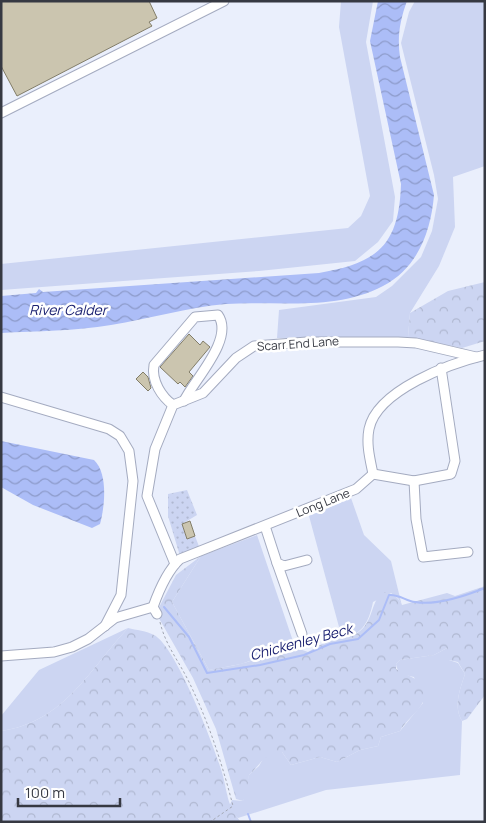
<svg xmlns="http://www.w3.org/2000/svg" width="486" height="823" font-family="Manrope,sans-serif">
<defs>
<pattern id="forest-crowns" width="20" height="18" patternUnits="userSpaceOnUse" patternTransform="scale(1.25)"><rect width="20" height="18" fill="#ccd5f2"/><path d="M2 6a3 3 0 1 1 6 0M12 15a3 3 0 1 1 6 0" fill="none" stroke="#b0b8d1"/></pattern>
<pattern id="garden-dots" width="8" height="8" patternUnits="userSpaceOnUse" patternTransform="scale(1.25)"><rect width="8" height="8" fill="#ccd5f2"/><path d="M2 2h.1M6 6h.1" fill="none" stroke="#b0b8d1" stroke-width="1.8" stroke-linecap="round"/></pattern>
<pattern id="water-waves" width="16" height="10" patternUnits="userSpaceOnUse" patternTransform="scale(1.25)"><rect width="16" height="10" fill="#acbdf7"/><path d="M0 5q4-4 8 0t8 0" fill="none" stroke="#8d9bca"/></pattern>
</defs>
<rect width="100%" height="100%" fill="#eaeffc"/>
<g fill="#ccd5f2">
<path d="M341,1h32l-7,41 29,155 -2,24 -15,21 -23,19 -96,10 -258,19v-26l347,-36 13,-12 9,-20 -31,-169z"/>
<path d="M415,1h70v165l-32,11 2,50 -16,39 -29,47 -2,24 -131,1 2,-28 97,-13 16,-11 29,-29 11,-26 6,-32 -4,-24 -33,-132 8,-31z"/>
<path d="M351,498l13,37 27,26 11,45 -4,-8 -7,-5 -18,9c-4,19 -10,33 -31,36l-33,-122z"/>
<path d="M257,535l39,115 -20,2 -35,12 -32,6 -37,-68 29,-46z"/>
<path d="M128,628c-39,42 -64,94 -127,103v-15l38,-46z"/>
<path d="M447,648l2,2v10l9,3 7,11c-5,15 -12,33 -3,47l-2,54 -134,15 -88,28 -10,-9 4,-9 11,1 6,-26 10,-9 5,-9 10,-5h8l9,13 29,-8 17,5 23,-12 18,-4 3,-9 19,-6 23,-28 -9,-26c-9,-2 -17,-3 -18,-13l4,-4 34,-5z"/>
</g>
<g fill="url(#forest-crowns)">
<path d="M485,282v59l-23,7 -54,-11 2,-24 38,-22z"/>
<path d="M201,556l-29,46 37,68c11,-3 21,-3 31,-6 17,-4 51,-21 68,-12 8,-5 16,-10 25,-12 12,-3 22,-2 31,-13 9,-11 7,-23 18,-35 11,1 15,4 20,13l45,-12 8,3 30,-10v109l-18,24 -5,2c-9,-14 -2,-32 3,-47l-7,-12 -9,-2 -2,-12 -13,7 -34,5 -4,4v5l29,15c3,25 -14,29 -25,47l-19,6 -3,9 -18,4 -23,12 -17,-5 -29,8 -9,-13c-17,0 -22,13 -33,23l-2,18 -4,8 -7,-2 -20,-70 -23,-51 -37,-65 20,-38z"/>
<path d="M128,628c8,2 19,3 26,7 22,11 62,115 69,141 5,20 4,29 18,46h-240v-91c63,-9 88,-61 127,-103z"/>
</g>
<path fill="url(#garden-dots)" d="M187,490l10,25 -15,9 5,15 8,-3 5,13 -20,7 -12,-40v-22z"/>
<g fill="url(#water-waves)">
<path d="M378,1h29c-7,19 -10,36 -7,56l34,138c-3,36 -16,73 -51,91 -47,25 -106,15 -157,18 -38,3 -77,15 -115,21 -36,6 -74,6 -110,8v-37l35,-3 3,-4 4,3 276,-19c58,-10 80,-27 82,-89l-31,-143z"/>
<path d="M1,441l93,19c14,13 11,46 6,64l-8,4 -59,-23 -32,-18z"/>
</g>
<g fill="none" stroke-linecap="round" stroke-linejoin="round">
<g stroke="#acbdf7" stroke-width="2">
<path d="M164,607l25,30 18,36 53,-8 44,-10 26,-11 28,-5 21,-19 10,-25c10,-1 17,6 26,7 22,4 50,-6 70,-14"/>
<path d="M248,814l3,8"/>
</g>
</g>
<g fill="#cbc5af" stroke="#827d68">
<path d="M1,1h148l8,17 -8,4 3,4 -135,70 -16,-30z"/>
<path d="M189,334l11,11 3,-4 7,6 -21,25 4,4 -8,11 -5,-5 -2,2 -18,-17z"/>
<path d="M143,372l5,5 3,11 -3,3 -12,-12z"/>
<path d="M190,521l5,15 -8,3 -5,-15z"/>
</g>
<g fill="none" stroke-linecap="round" stroke-linejoin="round">
<g stroke="#a4abc0" stroke-width="11">
<g id="minor">
<path d="M1,113l223,-112"/>
<path d="M1,397l108,32 11,7 9,15 4,30 -12,114 -16,31"/>
<path d="M173,405c-11,-8 -22,-24 -19,-40l41,-48 23,-2c17,24 -25,66 -34,86"/>
<path d="M373,474l41,7 37,-7 4,-13 -14,-93"/>
<path d="M414,481l2,38 7,38 45,-5"/>
<path d="M265,526l12,37 7,3 23,-6"/>
<path d="M277,563l25,71"/>
<path d="M175,564l-28,-68 8,-47 18,-44 30,-12 33,-35 18,-12 53,-4h91l18,1 60,14"/>
<path d="M157,614l-4,-7c6,-17 14,-36 27,-48l176,-70 17,-15c-3,-15 -7,-30 -4,-45 8,-39 82,-66 116,-74"/>
<path d="M1,656l53,-4 18,-5 16,-8 27,-21 38,-11"/>
</g>
</g>
<path stroke="#a2a6b2" stroke-width="1" stroke-dasharray="2.5 2.5" stroke-linecap="butt" d="M160,622c5,22 18,38 28,58 20,40 34,83 45,126l-23,16"/>
<use href="#minor" stroke="#fff" stroke-width="9"/>
</g>
<g text-anchor="middle" stroke-width="5" stroke-linejoin="round" paint-order="stroke">
<g font-size="12" fill="#363942" stroke="#fff">
<text transform="translate(298 344) rotate(-4)" y="4">Scarr End Lane</text>
<text transform="translate(323 503) rotate(-22)" y="4">Long Lane</text>
</g>
<g font-size="14" font-style="italic" fill="#1b2171" stroke="#fff">
<text x="68" y="315">River Calder</text>
<text transform="translate(301 642) rotate(-15)" y="5">Chickenley Beck</text>
</g>
</g>
<rect width="486" height="823" fill="none" stroke="#363942" stroke-width="5"/>
<path d="M18 798v8h102v-8" fill="none" stroke="#363942" stroke-width="2.5"/>
<text x="25" y="798" font-size="15" fill="#363942" stroke="#ffffff" stroke-width="4" paint-order="stroke">100 m</text>
</svg>
